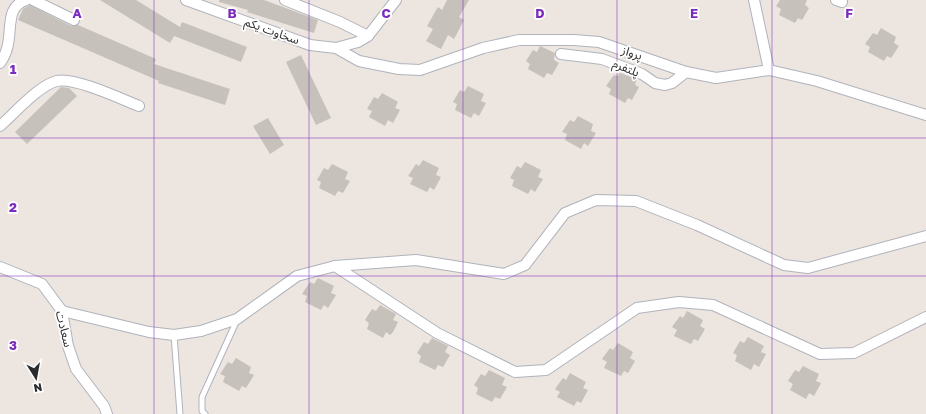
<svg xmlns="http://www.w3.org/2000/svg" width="926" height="414" font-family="'Golos Text','Noto Sans Arabic',sans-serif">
<rect width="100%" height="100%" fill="#ede6e0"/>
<g fill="#c6c1bb">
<path d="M100,0h36l44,27 2,-5 65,25 -6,15 -67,-26 -4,7z"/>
<path d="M219,0h45l54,20 -4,13 -67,-21 1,-2 -29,-8z"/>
<path d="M447,0h22l-10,17 5,3 -10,19 -6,-4 -7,14 -15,-8 7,-12 -6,-3 11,-19 4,3z"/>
<path d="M780,0h27l-2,5 4,3 -7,12 -4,-2 -3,5 -16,-8 2,-6 -5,-3z"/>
<path d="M30,5l41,21 7,-1 78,34 -2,5 76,25 -5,16 -67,-22 1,-2 -141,-61 5,-11z"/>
<path d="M881,28l15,9 -2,6 5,3 -8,12 -4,-2 -3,5 -16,-9 2,-5 -5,-3 8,-11 4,2z"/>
<path d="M540,46l15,7 -1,7 5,3 -7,12 -5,-2 -3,5 -16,-9 2,-5 -4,-3 7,-11 4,2z"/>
<path d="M301,55l30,63 -15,7 -30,-63z"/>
<path d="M620,73l17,6 -2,6 4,2 -7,13 -4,-2 -3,5 -16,-9 2,-5 -5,-3 8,-11 3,1z"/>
<path d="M468,86l16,8 -3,7 5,2 -7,13 -5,-3 -3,5 -16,-8 2,-6 -4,-2 7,-12 4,2z"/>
<path d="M61,87l8,1 8,8 -50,48 -12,-12z"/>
<path d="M382,93l16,9 -3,6 5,2 -7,13 -5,-3 -3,6 -16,-9 3,-6 -5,-2 7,-12 4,2z"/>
<path d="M578,116l15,8 -2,7 5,2 -8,13 -4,-3 -3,6 -16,-9 2,-6 -5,-2 8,-12 4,2z"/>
<path d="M268,118l16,27 -14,9 -17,-28z"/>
<path d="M423,160l16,8 -3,7 5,2 -7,13 -4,-3 -3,5 -17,-8 3,-6 -5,-2 8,-12 3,2z"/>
<path d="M525,162l16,8 -3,7 5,2 -8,13 -4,-3 -3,5 -16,-8 2,-6 -4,-2 7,-12 4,2z"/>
<path d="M332,164l16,8 -3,7 5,2 -7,12 -5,-2 -3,5 -16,-8 2,-6 -4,-2 7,-12 4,2z"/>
<path d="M318,278l16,8 -3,7 5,2 -8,13 -4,-3 -3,5 -16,-8 2,-6 -5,-2 8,-12 4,2z"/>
<path d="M380,305l16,9 -3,6 5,2 -5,10 -3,3 -4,-3 -3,6 -16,-9 2,-6 -4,-3 7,-11 4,2z"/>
<path d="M687,311l16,9 -3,6 5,3 -7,12 -4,-2 -3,5 -17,-8 3,-6 -5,-3 8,-11 3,2z"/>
<path d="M748,337l16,9 -3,6 5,2 -7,13 -5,-3 -3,6 -16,-9 2,-6 -4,-2 7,-12 4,2z"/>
<path d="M432,338l16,8 -3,6 5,3 -7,12 -5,-2 -3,5 -16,-8 2,-6 -4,-3 7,-11 4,2z"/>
<path d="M618,343l15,9 -3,6 5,3 -7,12 -4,-2 -3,5 -17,-8 3,-6 -5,-3 8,-11 3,2z"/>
<path d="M236,358l15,9 -2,6 5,2 -8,13 -4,-2 -3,5 -16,-9 2,-6 -5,-2 8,-12 4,2z"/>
<path d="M803,366l16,8 -3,7 5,2 -7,13 -5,-3 -3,6 -16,-9 3,-6 -5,-3 7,-11 4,2z"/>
<path d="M489,370l16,8 -3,7 5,2 -7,12 -5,-2 -3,5 -16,-8 2,-6 -4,-3 7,-11 4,2z"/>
<path d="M570,373l16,9 -3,6 5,2 -7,13 -4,-2 -3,5 -17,-9 3,-5 -5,-3 8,-11 3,2z"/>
</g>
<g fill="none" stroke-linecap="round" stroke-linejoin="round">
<g stroke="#b0b3bc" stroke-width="7">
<g id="lane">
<path d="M174,335l6,79"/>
<path d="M205,414l-3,-3v-14l35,-77"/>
</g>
</g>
<g stroke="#b0b3bc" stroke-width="12">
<g id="street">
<path d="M33,0l41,20"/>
<path d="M186,0l124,45 26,3 23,13 40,8 21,1 63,-22 36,-8h55l25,2 87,30 30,6 53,-8 48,11 109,34"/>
<path d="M285,0l55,22 28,14"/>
<path d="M754,0l15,70"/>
<path d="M836,0l6,2"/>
<path d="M336,48l22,-6 10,-6 28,-36"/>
<path d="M561,54l41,5 40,15 13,9 10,2 7,-2 14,-11"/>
<path d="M0,63c18,-24 0,-54 26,-63"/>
<path d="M0,126c15,-13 39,-41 57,-45 18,-4 64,18 82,25"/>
<path d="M335,266l102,67 78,39 31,-2 91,-62 42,-6 34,3 107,49 34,-1 72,-36"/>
<path d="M0,267l42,17 20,27 6,35 8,23 28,37 3,8"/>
<path d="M62,311l87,21 25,3 27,-4 36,-12 60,-43 38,-10 81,-6 88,14 21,-9 40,-52 31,-13 40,1 61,24 87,40 24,3 118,-32"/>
</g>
</g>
<use href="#lane" stroke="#fff" stroke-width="5"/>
<use href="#street" stroke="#fff" stroke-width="10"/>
</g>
<path fill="none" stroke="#7b2cbf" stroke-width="1" stroke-opacity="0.55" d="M154,0v414M309,0v414M463,0v414M617,0v414M772,0v414M0,138h926M0,276h926"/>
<g text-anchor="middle" stroke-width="3.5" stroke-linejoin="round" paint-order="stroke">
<g font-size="12" fill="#2c2c2c" stroke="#fff">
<text transform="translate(272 31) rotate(20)" y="4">سخاوت یکم</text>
<text transform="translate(632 53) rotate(18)" y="4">پرواز</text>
<text transform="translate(626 68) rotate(22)" y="4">پلتفرم</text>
<text transform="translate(64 329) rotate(76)" y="4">سعادت</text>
</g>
</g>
<g font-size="13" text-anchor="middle" font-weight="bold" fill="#7b2cbf" stroke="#fff" stroke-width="3.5" stroke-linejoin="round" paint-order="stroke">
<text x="77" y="18">A</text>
<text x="232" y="18">B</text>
<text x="386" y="18">C</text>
<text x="540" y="18">D</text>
<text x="694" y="18">E</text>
<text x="849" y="18">F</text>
<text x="13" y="74">1</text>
<text x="13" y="212">2</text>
<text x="13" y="350">3</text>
</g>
<g transform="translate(36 378) rotate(169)" stroke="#ffffff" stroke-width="3" paint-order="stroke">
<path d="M0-3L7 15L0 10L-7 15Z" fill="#2c2c2c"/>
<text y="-6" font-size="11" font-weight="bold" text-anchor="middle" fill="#2c2c2c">N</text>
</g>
</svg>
